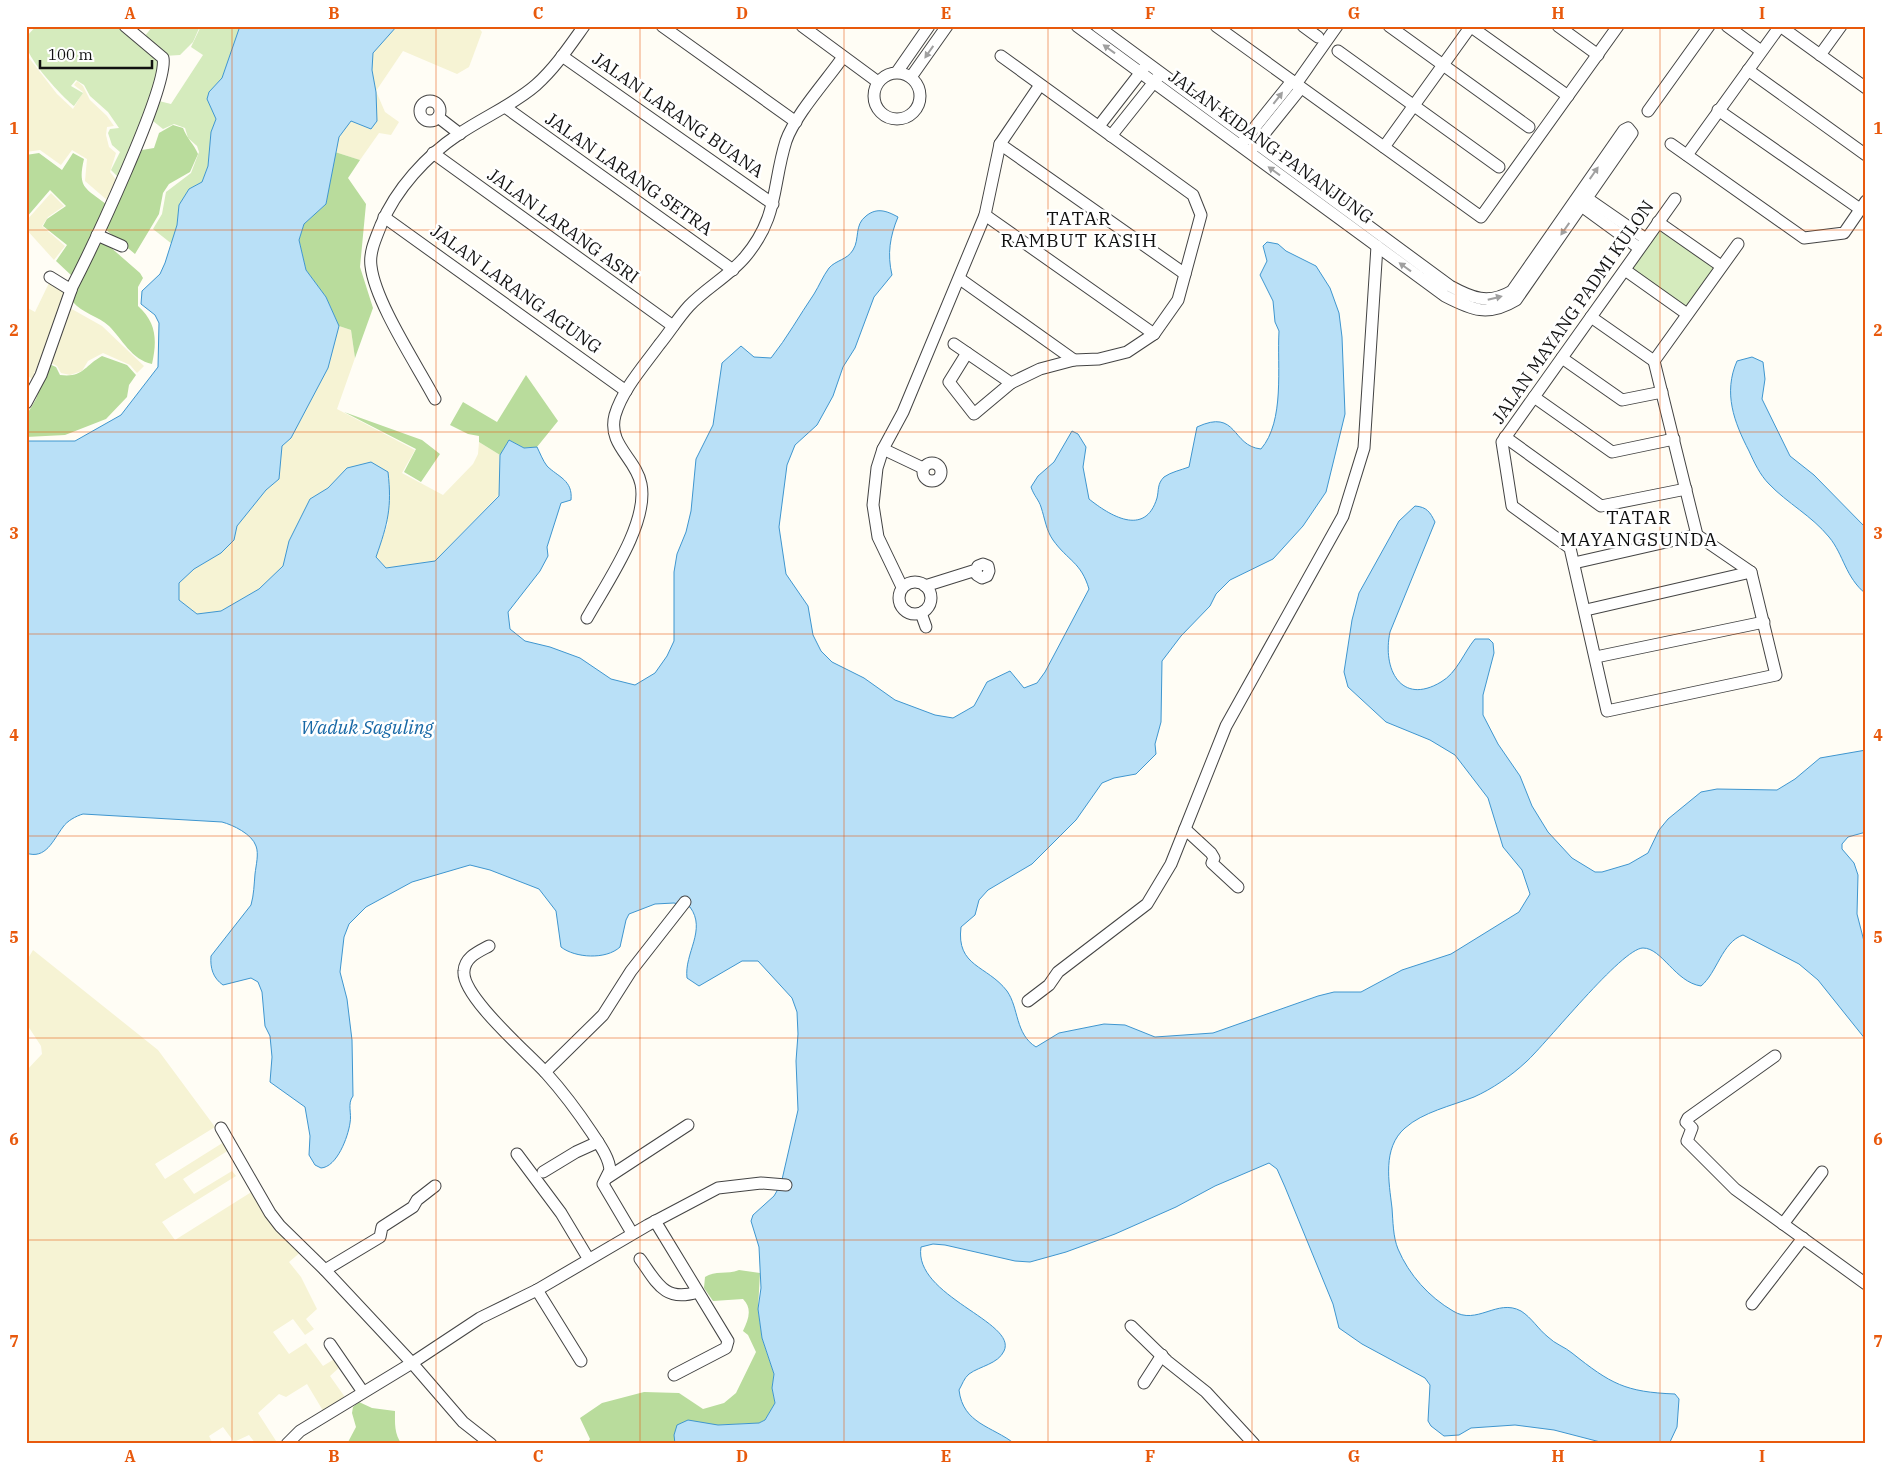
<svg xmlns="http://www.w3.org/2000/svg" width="1892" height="1470" font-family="'IBM Plex Serif',serif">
<rect width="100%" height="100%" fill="#fffdf5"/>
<g fill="#f6f3d4">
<path d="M397,26h80l5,6 -13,35 -12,7 -54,-23 -27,40 9,21 14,10 -8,13 -12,-2 -19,27 -25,-8 4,-15 12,-16 20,8 6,-8 -1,-29 -4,-22 1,-17z"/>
<path d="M26,54l31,40 16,15 10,-17 -9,-7 3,-4 6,5 7,14 17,16 7,10 -7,1 -1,8 3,12 7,6 -6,19 7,9 -10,19 -22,-19 2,-22 -15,-9 -11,15 -21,-15 -14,2z"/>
<path d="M51,193l13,13 -16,11 -6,9 23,20 -11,14 -28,-31v-8z"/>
<path d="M49,283l18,11 -35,85 -6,-5v-67l9,5z"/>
<path d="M70,308l32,18 42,40 -7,7 -7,-8 -27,-12 -15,8 -6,10 -12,4 -9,-2 -4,-7 -6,-3z"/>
<path d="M339,326l12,4 4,28 -18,51 78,41 -13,23 41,22 30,-31 5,-10 1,-12 21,13 -1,40 -64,66 -49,7 -10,-12 12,-33 -41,-55 -19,20 -18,11 -21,42 -6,25 -24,23 -38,22 -24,3 -18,-14v-17l15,-14 27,-16 13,-13 3,-14 29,-36 13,-11 3,-33 9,-8 37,-70z"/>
<path d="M33,950l125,100 57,77 -60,37 10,15 59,-37 5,8 -46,29 11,15 38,-23 4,5 -74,46 13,18 78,-49 49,60 -13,11 12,15 16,32 -11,10 8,10 -9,6 -12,-16 -20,13 16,22 17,-11 17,23 13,-8 5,8 -11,10 17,24 -22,14 -18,-30 -21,13 -7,-3 -21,19 20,31h-22l-7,-9 -15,7 -11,-15 -14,9 4,8h-187v-373l16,-17 -1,-8 -15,-23v-61z"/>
</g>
<g fill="#d5ebbd">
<path d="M36,26h79l24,17 14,-17h47l-7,16 -13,13 -16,1 -8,39 -37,83 -8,-8 9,-18 -8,-7 -4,-12 2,-4 9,-1 -11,-16 -18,-16 -6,-11 -8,-5 -5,6 12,7 -9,13c-12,-10 -53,-52 -48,-68 2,-4 7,-8 10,-12z"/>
<path d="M201,26h39l-18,52 -13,14 -1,7 8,20 -5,13 -3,34 -6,16 -13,7 -10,16 -2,20 -5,19 -19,-15 9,-15 4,-22 25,-19 8,-21 -2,-6 -9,-8 -3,-10 -11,-4 -11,5 -10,-8 6,-20 12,3 32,-49 -12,-8z"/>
<path d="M1659,228l58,40 -29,42 -58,-40z"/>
</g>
<g fill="#b9dc9c">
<path d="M173,125l10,3c4,11 11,16 15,26l-8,18 -21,12 -6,9 -4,21 -24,40 -30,-25 37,-79 12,-2 5,-15z"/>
<path d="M335,152l25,8 -12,18 18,26 -6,63 13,41 -18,50 -4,-28 -12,-4 -13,-29 -20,-27 -7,-30 5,-16 22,-20z"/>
<path d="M39,153l23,17 11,-17 11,6c-7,30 2,29 23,46l-35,71 -16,-15 11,-16 -24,-19 4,-7 19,-13 -16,-16 -24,28v-63z"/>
<path d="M101,239l39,34 3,5 -5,9v19c19,17 19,35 14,58 -20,-4 -30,-25 -43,-38 -11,-10 -27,-13 -36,-24l8,-22z"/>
<path d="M102,356l25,9 9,10 -7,10 -2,12 -21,22 -41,16 -39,2v-21l10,-17 13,-35 7,3 4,8c23,3 24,-9 42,-19z"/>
<path d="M526,375l32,46 -21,26 -13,1 -15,-8 -9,15 -21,-13v-6l-11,-2 -18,-9 13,-23 34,20z"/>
<path d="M344,412l78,28 18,14 -19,28 -17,-10 12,-23z"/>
<path d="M739,1270l21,3 -2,36 4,29 12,36 -2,14 3,15 -10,17 -6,3 -41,2 -43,16v3h-88l3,-5 -10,-21 22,-15 42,-11 35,1 24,16 21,-6 12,-10 20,-41 -8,-17 -5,-4c5,-11 10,-22 0,-32l-30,2 -9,-13 1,-11c10,-7 22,-2 34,-7z"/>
<path d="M359,1402l13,6 23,3c0,11 -1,24 7,33h-55l9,-17 -4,-14 1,-6z"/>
</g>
<g fill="#b9e0f7" stroke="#3f96cf">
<path d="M240,26h157l-24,27 -1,17 4,22 1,29 -6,8 -20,-8 -12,16 -13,67 -22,20 -5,16 7,30 20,27 13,29 -11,42 -37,70 -9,8 -3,33 -13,11 -29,36 -3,14 -13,13 -27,16 -15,14v17l18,14 24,-3 38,-22 24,-23 6,-25 21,-42 18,-11 19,-20 24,-6 17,10c4,35 0,51 -12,85l10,11 49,-7 64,-65 1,-41 9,-15 15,8 13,-1c3,6 6,14 10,19 11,11 26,14 24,34l-10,3 -14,44 1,9 -8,15 -32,41 2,17 15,12 25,6 30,11 31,21 24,6 20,-12 12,-17 7,-15v-69l3,-18 9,-22 5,-21 5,-52 17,-34 9,-62 19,-17 13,11 17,1c16,-20 28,-42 43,-64 5,-8 9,-18 15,-26 7,-8 18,-8 24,-18 7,-11 1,-25 13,-34 11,-9 21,-5 32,1 -8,19 -11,37 -6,58l-18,22 -19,51 -12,19 -10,29 -16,29 -22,20 -8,20 -8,62 7,47 22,32 5,29 8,16 11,11 32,16 31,22 40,15 18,3 21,-12 13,-24 23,-11 14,17 13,-5 8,-11 44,-83c-8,-27 -21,-28 -36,-49 -7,-10 -8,-21 -12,-33 -2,-7 -7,-11 -10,-20l7,-11 16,-14 18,-31 6,3 8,13 -3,20 6,32c20,16 56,39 68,-1 2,-8 0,-14 7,-21 7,-5 17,-7 25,-10l8,-40c41,-19 34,19 64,22 24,-28 16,-82 18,-118l-4,-9 -2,-21 -13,-26 7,-14 -4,-15 4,-4 11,2 8,7 30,15 14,22 9,25 3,24 3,77 -19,78 -23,34 -30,33 -43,21 -14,14 -6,12 -29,30 -19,25 -1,61 -6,22 1,10 -20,20 -22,4 -12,5 -26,37 -44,44 -44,26 -9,10 -4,15 -14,12c-5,40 26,38 46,64 12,17 8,43 29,56l23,-14 45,-9 21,1 30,12 58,-4 105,-37 16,-4h27l41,-22 49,-16 68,-42 11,-18 -8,-24 -19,-23 -15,-49 -33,-43 -25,-15 -44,-18 -38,-35 -4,-15 8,-52 7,-27 40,-72 16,-15c12,1 15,6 20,16l-45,110c-8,37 11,74 51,50 16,-9 23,-30 34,-43h14l4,4 1,10 -11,42v20l15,29 22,32 12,30 16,26 24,26 23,14h7l27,-8 19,-11 11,-23 9,-11 33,-27 16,-3 60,1 18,-11 25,-21 46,-8v82l-18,5 -6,7v5l12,14 4,12 -1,39 9,35v91l-48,-60 -19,-16 -56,-29c-21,7 -26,38 -42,51 -26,-4 -39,-38 -58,-38 -21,0 -97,96 -117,114 -15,14 -34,27 -52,35 -23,9 -51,15 -69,31 -23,20 -16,54 -13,80 1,13 1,29 6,41 11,26 31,48 55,62 24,15 44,-13 68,0 11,7 17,18 27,26 7,7 17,10 24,16 39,31 53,39 103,41l4,5 -2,28 -8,17h-61l-54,-14 -39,-5 -44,3 -12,7 -15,1 -13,-10 -3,-5 2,-36 -5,-7 -63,-34 -23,-16 -6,-24 -48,-117 -8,-18 -8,-6 -54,23 -39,21 -61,27 -49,18 -36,10 -15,-1 -70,-16 -12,-1 -12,3c-8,49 97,75 83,104 -6,13 -24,15 -35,23 -5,4 -7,11 -10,16 4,34 33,36 56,54h-340l-1,-9 3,-10 11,-5 30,5 41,-2 6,-3 10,-17 -3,-15 2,-14 -12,-36 -4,-29 3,-21 -2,-41 -8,-26 2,-6 21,-19 7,-12 17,-74 -2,-49 2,-27 -1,-22 -5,-14 -34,-37h-16l-43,25 -12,-8c-3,-25 20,-48 3,-71l-16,-4 -19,1 -26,10 -3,6 -6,27c-14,13 -45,11 -59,0l-5,-36 -17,-22 -49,-19 -20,-5 -58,17 -46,25 -17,17 -5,13 -4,35 7,27 5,41 1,56c-6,8 -1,17 -3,27 -2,14 -13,44 -29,45l-6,-3 -6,-10 1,-19 -5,-29 -35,-25 2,-25 -2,-21 -5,-10 -3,-34 -4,-10 -7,-4 -28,7c-10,-7 -13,-17 -12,-29l40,-51c3,-11 3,-20 4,-31 1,-9 4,-20 1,-28 -4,-12 -23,-21 -34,-24l-139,-8c-7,2 -16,7 -20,13 -10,13 -17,33 -37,26v-412h49l46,-26 37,-48 1,-44 -4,-8 -14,-11 1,-13 18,-17 5,-11 12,-38 2,-20 10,-16 13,-7 6,-16 3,-34 5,-13 -9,-20 2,-7 13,-14z"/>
<path d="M1752,357l11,5 2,17 -3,20 28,57 24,19 52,53v66c-21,-17 -22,-39 -37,-57 -17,-21 -42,-34 -60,-53 -9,-9 -15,-22 -20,-33 -15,-29 -26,-58 -12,-90z"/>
</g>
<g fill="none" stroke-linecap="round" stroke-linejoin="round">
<g stroke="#444" stroke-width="13">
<g id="minor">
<path d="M662,26l134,96"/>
<path d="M802,26l76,56"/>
<path d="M1077,26l368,270c27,14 43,21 71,4l116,-167 -4,-5 -4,2 -112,161c-24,14 -40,7 -62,-5l-353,-260"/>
<path d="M1216,26l265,191 137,-191"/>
<path d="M1303,26l15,11"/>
<path d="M1389,26l140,101"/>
<path d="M1470,26l98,70"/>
<path d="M1558,26l40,29"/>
<path d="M1727,26l34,25"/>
<path d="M1780,26l86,62"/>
<path d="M1338,51l161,116"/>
<path d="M1820,55l21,-29"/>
<path d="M562,56l211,148"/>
<path d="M1748,70l118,85"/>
<path d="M897,72l32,-46"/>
<circle cx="897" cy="96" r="23"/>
<path d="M911,77l36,-51"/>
<path d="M1296,84l41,-58"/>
<circle cx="430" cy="111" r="10"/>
<path d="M505,107l228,163"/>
<path d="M1718,110l142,99"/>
<path d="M1648,111l61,-85"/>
<path d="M438,117l22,17"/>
<path d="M1099,126l45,-58"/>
<path d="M1111,136l47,-59"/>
<path d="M1243,142l49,-61"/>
<path d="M1000,144l185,130"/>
<path d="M1671,144l133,94 40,-5 22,-32"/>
<path d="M1384,147l87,-121"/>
<path d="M1252,149l49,-61"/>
<path d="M433,153l240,173"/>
<path d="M1687,155l93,-129"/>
<path d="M1581,194l65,45"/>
<path d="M1675,199l-173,243 10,64 58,42 37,163 169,-36 -25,-103 -54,-37 -43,-174 84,-117"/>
<path d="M1576,202l63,46"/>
<path d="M985,215l169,119"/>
<path d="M384,217l242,174"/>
<path d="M1658,222l63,44"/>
<path d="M97,235l25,11"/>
<path d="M1625,270l62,44"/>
<path d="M50,277l21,13 1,-3c17,-33 97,-200 91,-229l-38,-32"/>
<path d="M960,279l114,81"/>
<path d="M1591,317l63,44"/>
<path d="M954,344l57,39 29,-14 34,-9 25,-1 28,-7 27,-18 24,-34 23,-85 -8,-20 -192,-139"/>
<path d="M967,353l-18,29 25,32 37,-31"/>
<path d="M1562,358l60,42 40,-8"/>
<path d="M1534,397l78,55 62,-13"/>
<path d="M435,399c-18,-34 -60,-97 -64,-133 -2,-14 5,-28 10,-41 15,-36 45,-69 78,-91 25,-17 54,-29 77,-49 19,-17 33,-38 48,-59"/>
<path d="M26,403l15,-28 30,-85"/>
<path d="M1505,437l96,69 85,-17"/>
<path d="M883,449l40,19"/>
<circle cx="932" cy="472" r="9"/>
<path d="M1574,563l123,-28"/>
<circle cx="915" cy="598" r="16"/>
<path d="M925,586l51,-16 2,-4 5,-2 5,2 1,5 -2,5 -5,2 -5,-3 -1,-5"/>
<path d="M902,587l-24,-50 -5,-32 4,-37 6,-19 20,-37 82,-197 15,-71 40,-59"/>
<path d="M1586,610l165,-38"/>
<path d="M921,613l5,14"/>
<path d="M587,618c19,-34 62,-95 54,-134 -5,-26 -34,-39 -26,-69 8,-26 28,-48 44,-70 10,-12 19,-27 30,-39 17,-18 40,-30 56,-49 34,-40 27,-72 41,-116 9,-26 41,-61 57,-84"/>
<path d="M1596,657l168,-35"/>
<path d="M1185,829l26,24 3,5 -2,5 26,24"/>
<path d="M489,946c-11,6 -24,11 -25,25 -3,25 65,83 82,102 17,19 32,39 46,60 7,11 17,24 18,37l-7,14 29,49"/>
<path d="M1028,1001l21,-16 9,-13 89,-68 24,-40 55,-138 117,-210 21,-68 13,-202"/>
<path d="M1775,1056l-87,62 -2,4 6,6 -5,13 48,48 131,95"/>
<path d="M545,1072l58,-57 28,-44 54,-69"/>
<path d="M221,1128l49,85 10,13 45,44 87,93 51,59 28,22"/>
<path d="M517,1154l44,59 27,45"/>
<path d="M543,1172l33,-20 22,-10"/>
<path d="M607,1178l81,-53"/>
<path d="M655,1221l73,120 -2,7 -52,27"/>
<path d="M1783,1224l39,-52"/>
<path d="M640,1259c16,22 24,44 57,33"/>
<path d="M325,1270l55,-33 2,-10 31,-20 4,-7 18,-14"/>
<path d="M537,1290l44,71"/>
<path d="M1752,1304l51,-66"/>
<path d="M1131,1326l36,35 39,31 48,52"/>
<path d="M330,1344l33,48"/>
<path d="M1144,1383l18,-28"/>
<path d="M287,1444l13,-13 112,-68 68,-45 57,-28 111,-65 70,-37 43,-5 25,2"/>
</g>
</g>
<use href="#minor" stroke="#fff" stroke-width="11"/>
</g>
<defs><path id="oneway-solid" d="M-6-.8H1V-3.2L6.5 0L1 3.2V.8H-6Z" transform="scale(1.25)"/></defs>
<g fill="#a0a0a0">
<use href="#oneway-solid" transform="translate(1109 49) rotate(-144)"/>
<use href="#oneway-solid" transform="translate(929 52) rotate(125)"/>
<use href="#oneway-solid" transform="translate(1278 98) rotate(-52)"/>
<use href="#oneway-solid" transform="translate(1274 171) rotate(-144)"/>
<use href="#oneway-solid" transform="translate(1594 173) rotate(-55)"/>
<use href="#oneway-solid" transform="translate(1565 229) rotate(125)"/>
<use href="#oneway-solid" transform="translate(1405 267) rotate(-144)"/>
<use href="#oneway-solid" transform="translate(1495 298) rotate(-14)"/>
</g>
<path fill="none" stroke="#e8590c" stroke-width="1" stroke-opacity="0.55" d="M232,26v1418M436,26v1418M640,26v1418M844,26v1418M1048,26v1418M1252,26v1418M1456,26v1418M1660,26v1418M26,230h1840M26,432h1840M26,634h1840M26,836h1840M26,1038h1840M26,1240h1840"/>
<g text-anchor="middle" stroke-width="5" stroke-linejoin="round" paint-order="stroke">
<g font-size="18" fill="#111" stroke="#fff">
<text transform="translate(678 115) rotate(35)" y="6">JALAN LARANG BUANA</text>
<text transform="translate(1271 147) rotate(36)" y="6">JALAN KIDANG PANANJUNG</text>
<text transform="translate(629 174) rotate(35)" y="6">JALAN LARANG SETRA</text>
<text transform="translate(563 226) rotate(36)" y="6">JALAN LARANG ASRI</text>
<text transform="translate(516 289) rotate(36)" y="6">JALAN LARANG AGUNG</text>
<text transform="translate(1573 312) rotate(-55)" y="6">JALAN MAYANG PADMI KULON</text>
</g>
<g font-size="19" letter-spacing="1" fill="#111" stroke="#fff">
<text x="1079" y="225">TATAR<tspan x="1079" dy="22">RAMBUT KASIH</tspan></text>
<text x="1639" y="524">TATAR<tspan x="1639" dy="22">MAYANGSUNDA</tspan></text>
</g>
<g font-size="19" font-style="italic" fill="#1768a6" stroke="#fff">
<text x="367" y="734">Waduk Saguling</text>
</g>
</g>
<rect width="1892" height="1470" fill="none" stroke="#ffffff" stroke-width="55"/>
<path d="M40 60v8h112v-8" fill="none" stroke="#111111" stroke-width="2.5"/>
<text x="48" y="60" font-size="15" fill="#111111" stroke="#ffffff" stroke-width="4" paint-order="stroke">100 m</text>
<rect x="28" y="28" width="1836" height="1414" fill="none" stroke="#e8590c" stroke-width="2"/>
<g font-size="16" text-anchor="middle" font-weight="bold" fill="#e8590c">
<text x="130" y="19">A</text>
<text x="334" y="19">B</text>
<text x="538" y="19">C</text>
<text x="742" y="19">D</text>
<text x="946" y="19">E</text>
<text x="1150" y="19">F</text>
<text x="1354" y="19">G</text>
<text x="1558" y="19">H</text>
<text x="1762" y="19">I</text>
<text x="14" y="134">1</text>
<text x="1878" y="134">1</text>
<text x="14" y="336">2</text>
<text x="1878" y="336">2</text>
<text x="14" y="539">3</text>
<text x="1878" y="539">3</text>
<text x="14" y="741">4</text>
<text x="1878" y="741">4</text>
<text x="14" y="943">5</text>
<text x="1878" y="943">5</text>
<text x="14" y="1145">6</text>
<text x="1878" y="1145">6</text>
<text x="14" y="1347">7</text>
<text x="1878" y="1347">7</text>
<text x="130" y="1462">A</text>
<text x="334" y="1462">B</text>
<text x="538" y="1462">C</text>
<text x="742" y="1462">D</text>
<text x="946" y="1462">E</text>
<text x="1150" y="1462">F</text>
<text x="1354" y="1462">G</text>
<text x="1558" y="1462">H</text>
<text x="1762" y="1462">I</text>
</g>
</svg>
